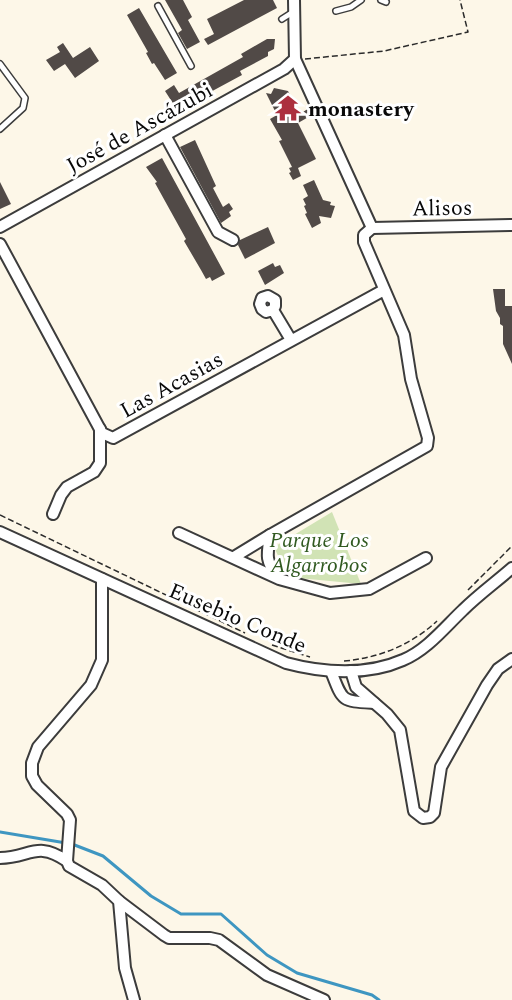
<svg xmlns="http://www.w3.org/2000/svg" width="512" height="1000" font-family="Spectral,serif">
<rect width="100%" height="100%" fill="#fdf7e8"/>
<path fill="#d1e3b5" d="M332,512l29,72 -73,-7 -14,-30z"/>
<g fill="none" stroke-linecap="round" stroke-linejoin="round">
<path stroke="#3e96c1" stroke-width="3" d="M0,832l72,12 31,12 48,40 30,18h40l46,41 30,18 75,22 7,5"/>
</g>
<g fill="#514a47">
<path d="M165,0h18l9,17 -4,3 12,22 -13,7 -9,-16 4,-3z"/>
<path d="M244,0h29l4,8 -69,37 -4,-6 10,-5 -7,-15z"/>
<path d="M139,8l38,65 -12,7 -11,-17 -2,1 -6,-11 2,-1 -21,-37z"/>
<path d="M267,39h8l-1,10 -6,3v4l-28,15 2,4 -63,34 -3,-5 -2,1 -9,-14 9,-6 5,8 64,-36 -2,-3z"/>
<path d="M63,43l10,15 17,-11 9,14 -24,17 -10,-14 -11,7 -8,-11 14,-8 -3,-5z"/>
<path d="M274,88l14,3 12,23 9,-6 3,7 -14,8 18,36 -18,9 3,8 -8,4 -4,-7 2,-1 -2,-4 3,-1 -13,-26 3,-1 -12,-21 7,-4 -11,-22 5,1z"/>
<path d="M195,140l21,46 -3,2 10,19 6,-4 4,6 -4,3 2,4 -10,7 -41,-76z"/>
<path d="M162,158l63,116 -13,7 -2,-4 -4,2 -5,-9 -17,-29 2,-2 -31,-56 2,-1 -11,-15z"/>
<path d="M314,180l9,20 8,2 -1,3 5,1 -4,12 -12,-2 2,7 -9,5 -7,-14 2,-1 -3,-7 2,-1 -3,-6 5,-3 -5,-11z"/>
<path d="M0,182l11,22 -11,5z"/>
<path d="M268,227l7,16 -30,16 -7,-14 2,-5z"/>
<path d="M273,263l2,4 5,-2 4,8 -19,12 -7,-14z"/>
<path d="M493,289h12v17h7v58l-9,-20v-18l-3,-2v-6l-4,-7z"/>
</g>
<g fill="none" stroke-linecap="round" stroke-linejoin="round">
<g stroke="#3c3c3c" stroke-width="8">
<g id="lane">
<path d="M381,0l5,2"/>
<path d="M158,6l33,60"/>
<path d="M336,11l15,-4 10,-7"/>
<path d="M282,19l11,-7"/>
<path d="M0,64l25,34 -2,10 -23,21"/>
</g>
</g>
<g stroke="#3c3c3c" stroke-width="14">
<g id="street">
<path d="M294,0l1,59 77,169"/>
<path d="M165,135l53,97 15,8"/>
<path d="M0,227l284,-158 11,-10"/>
<path d="M372,228l140,-3"/>
<path d="M0,244l102,189 11,5 271,-148"/>
<path d="M273,310l-7,2 -4,-3 -2,-5 2,-6 6,-2 7,4v6l-2,4 18,30"/>
<path d="M53,514l8,-19 6,-8 27,-15 6,-9v-34"/>
<path d="M0,532l286,131c37,10 81,13 117,-3 24,-10 42,-33 60,-50 15,-15 33,-28 49,-42"/>
<path d="M179,533l100,46 51,14 39,-4 57,-31"/>
<path d="M270,535c-3,20 -5,25 7,41"/>
<path d="M234,557l36,-22 157,-89 1,-8 -17,-59 -7,-44 -40,-93v-7l8,-7"/>
<path d="M102,579v81l-11,25 -53,62 -6,16v13l5,9 30,29 3,6 -3,41 2,5 33,19 17,16 6,67 9,32"/>
<path d="M331,671c12,31 10,30 43,32"/>
<path d="M351,671l5,16 31,27 13,16 14,81 9,7 7,-1 4,-4 7,-46 46,-82 11,-16 14,-10"/>
<path d="M0,858c30,0 36,-18 67,3"/>
<path d="M119,901l45,34 5,3h41l9,2 48,35 57,25"/>
</g>
</g>
<g stroke="#2b2b2b" stroke-width="1.5" stroke-dasharray="6 3" stroke-linecap="butt">
<path d="M305,59l79,-8 84,-19 -8,-32"/>
<path d="M0,515l245,118"/>
<path d="M468,590l44,-44"/>
<path d="M272,645l38,12"/>
<path d="M344,661c35,-3 67,-16 93,-40"/>
</g>
<use href="#lane" stroke="#fff" stroke-width="5"/>
<use href="#street" stroke="#fff" stroke-width="10"/>
</g>
<defs>
<g id="temple-bare" transform="scale(2.07)"><path d="M0-6L5-2H3V0L6.5 2.5H4V6H1.5V3h-3V6H-4V2.5H-6.5L-3 0V-2H-5Z" fill="#ac2f3e" stroke="#fff" stroke-width="2.5" paint-order="stroke"/></g>
</defs>
<g fill-rule="evenodd">
<use href="#temple-bare" x="288" y="108"/>
</g>
<g text-anchor="middle" stroke-width="6" stroke-linejoin="round" paint-order="stroke">
<g font-size="22" font-weight="bold" fill="#090909" stroke="#fff" text-anchor="start">
<text x="308" y="116">monastery</text>
</g>
<g font-size="22" fill="#090909" stroke="#fff">
<text transform="translate(139 127) rotate(-29)" y="8">José de Ascázubi</text>
<text transform="translate(442 207) rotate(-1)" y="8">Alisos</text>
<text transform="translate(171 384) rotate(-29)" y="8">Las Acasias</text>
<text transform="translate(238 617) rotate(23)" y="8">Eusebio Conde</text>
</g>
<g font-size="22" font-style="italic" fill="#315a21" stroke="#fff">
<text x="319" y="547">Parque Los<tspan x="319" dy="25">Algarrobos</tspan></text>
</g>
</g>
</svg>
